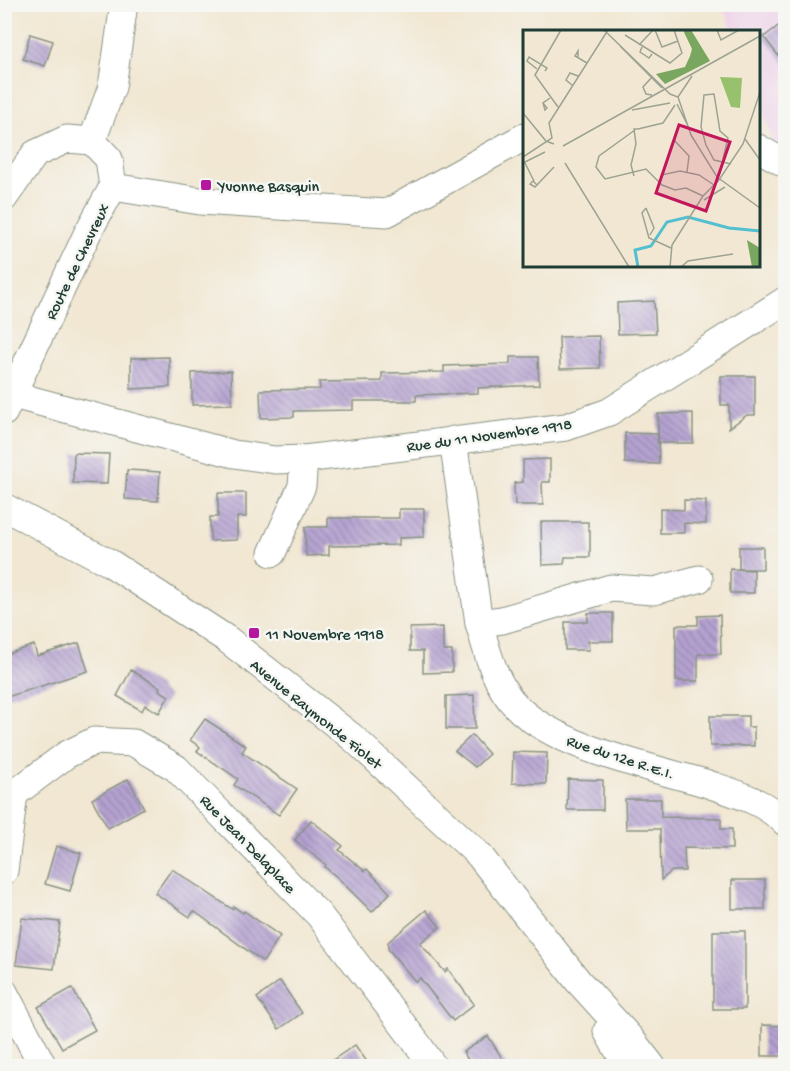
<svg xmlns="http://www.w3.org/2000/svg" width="790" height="1071" font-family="'Gochi Hand',sans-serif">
<defs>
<pattern id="building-back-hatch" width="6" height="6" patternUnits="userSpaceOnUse" patternTransform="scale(1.5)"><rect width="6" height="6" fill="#b5a2d1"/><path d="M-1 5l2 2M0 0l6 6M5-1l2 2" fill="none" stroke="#9385aa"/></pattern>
</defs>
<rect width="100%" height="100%" fill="#f6f6f2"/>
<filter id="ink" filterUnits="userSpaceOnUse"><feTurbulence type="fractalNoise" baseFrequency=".0167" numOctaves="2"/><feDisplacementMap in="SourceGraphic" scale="12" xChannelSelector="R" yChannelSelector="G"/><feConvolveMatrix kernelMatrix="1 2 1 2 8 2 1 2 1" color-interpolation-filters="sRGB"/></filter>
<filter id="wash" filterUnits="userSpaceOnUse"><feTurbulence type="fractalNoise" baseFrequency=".008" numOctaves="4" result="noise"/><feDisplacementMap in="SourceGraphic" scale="24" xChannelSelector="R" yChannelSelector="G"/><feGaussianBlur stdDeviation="1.35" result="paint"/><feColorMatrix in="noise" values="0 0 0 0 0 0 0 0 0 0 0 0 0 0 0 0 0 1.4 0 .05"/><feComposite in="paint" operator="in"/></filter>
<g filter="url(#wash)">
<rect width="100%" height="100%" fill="#f1e7d2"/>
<path fill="#edd0e8" d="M718,5h67v171l-26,-74 -1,-70 -25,-1 -6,-15z"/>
<g id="blocks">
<g fill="url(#building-back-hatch)">
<path d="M786,20v46l-22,-29z"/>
<path d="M30,34l23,7 -8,25 -22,-7z"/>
<path d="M654,301l2,32 -38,1 -1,-31z"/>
<path d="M599,336l1,32 -40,1 -1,-32z"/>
<path d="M169,357l1,30 -39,2v-31z"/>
<path d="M510,357h28l1,28 -61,3v5l-62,2v6h-63v9l-59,1v6l-33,1 -1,-28 60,-1 -1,-7 63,-1v-8l62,-1v-6l66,-2z"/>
<path d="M231,371l1,33 -40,1v-32z"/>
<path d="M721,376h34v39h-8l-18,13v-23h-8z"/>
<path d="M693,413v30h-35v-29z"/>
<path d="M625,433l33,1 1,30 -34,-1z"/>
<path d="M74,453l35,1 -2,30 -34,-1z"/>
<path d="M550,459v23h-8l1,23h-28l-1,-22 9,-1v-22z"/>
<path d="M127,470l33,2 -2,29 -33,-2z"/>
<path d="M218,493h28v24h-9v23l-27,1v-24h8z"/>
<path d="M684,500l22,1v23l-22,-1v10h-24v-24l24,1z"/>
<path d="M399,509h25v28l-25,1v7l-70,1v9l-23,1 -1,-29h23v-9h71z"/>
<path d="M541,522h47v8h2v27h-25l-1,7 -22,1z"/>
<rect x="739" y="547" width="24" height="22"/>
<path d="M730,569l24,1v23h-24z"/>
<path d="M588,613h25v28h-25l1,9h-24v-28h23z"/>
<path d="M720,615l1,39h-23v27h-22v-56h22v-9z"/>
<path d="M443,627v24h9v21l-29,1v-22h-13v-23z"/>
<path d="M79,643l9,28 -84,27v-43l30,-10 3,11z"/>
<path d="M131,670l29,17 -1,3 10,6 -10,17 -14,-8 -3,6 -25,-15z"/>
<path d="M474,695l1,34h-29v-33z"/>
<path d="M710,716h38v11h6v19h-44z"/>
<path d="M205,719l41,27 -4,6 55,37 -18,26 -45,-30 4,-6 -41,-28 3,-4 -10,-7z"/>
<path d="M472,735l17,19 -14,13 -20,-16z"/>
<path d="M513,752l34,1 -1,31 -34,-1z"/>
<path d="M128,779l16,29 -36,20 -16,-29z"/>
<path d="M568,779l35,1v30h-36z"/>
<path d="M625,799h36v18l60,1v11h11v20l-48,-1 1,23h-13l-11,9 -1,-51h-34z"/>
<path d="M311,820l32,26 -4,4 26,21 2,-2 23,24 -18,19 -33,-33 -14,-12 1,-2 -31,-25z"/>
<path d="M56,846l25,7 -11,38 -25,-7z"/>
<path d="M172,869l60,40 2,-2 9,6 1,-2 36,25 -17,26 -69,-51 -4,6 -35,-24z"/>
<rect x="732" y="880" width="33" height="29"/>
<path d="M426,910l14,17 -20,16 25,29 3,-3 26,35 -21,17 -33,-43 -4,4 -28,-33v-7z"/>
<path d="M22,918l38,4 -6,47 -38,-4z"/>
<rect x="713" y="931" width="32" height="78"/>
<path d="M280,981l22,32 -23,16 -22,-31z"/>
<path d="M72,988l23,42 -33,18 -24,-41z"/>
<path d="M762,1025l24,1v30h-24z"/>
<path d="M488,1036l19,30h-35l-9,-14z"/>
<path d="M355,1045l15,21h-46z"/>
</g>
</g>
</g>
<g filter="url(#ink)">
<use href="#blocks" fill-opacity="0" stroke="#889283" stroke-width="1.5"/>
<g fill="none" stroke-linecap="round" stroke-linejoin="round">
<g stroke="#889283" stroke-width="29">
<g id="minor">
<path d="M92,141l20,-54 12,-83"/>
<path d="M758,148l28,16"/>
<path d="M113,187l87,14 187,12 137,-76"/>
<path d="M4,198l31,-44 32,-15 25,2"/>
<path d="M13,395l221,59 41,6 29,-1 262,-32 43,-15 177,-112"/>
<path d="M4,412l84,-180 25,-45 -4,-28 -17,-18"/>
<path d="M453,440l26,183c8,28 16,62 37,83 39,41 134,61 189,77 29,10 58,17 81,40"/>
<path d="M4,507l106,56 118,77 124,97 127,118 99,126 52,57 22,28"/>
<path d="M272,553l30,-67 2,-27"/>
<path d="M479,623l23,-3 109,-32 43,3 45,-12"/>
<path d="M4,796l10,-2 52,-39 28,-14 40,2 42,25 143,147 100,131 14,20"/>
<path d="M4,871l10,-77"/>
<path d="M4,992l39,74"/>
<path d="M607,1031l20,35"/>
</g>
</g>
<use href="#minor" stroke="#fff" stroke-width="27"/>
</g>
</g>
<g fill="#b5179e" stroke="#f6f6f2" stroke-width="2">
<rect x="200" y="179" width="12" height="12" rx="3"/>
<rect x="248" y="627" width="12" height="12" rx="3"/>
</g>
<g text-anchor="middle" stroke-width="5" stroke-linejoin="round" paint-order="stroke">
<g font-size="16" fill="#1f3d34" stroke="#f6f6f2" text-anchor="start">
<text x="218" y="191">Yvonne Basquin</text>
<text x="266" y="639">11 Novembre 1918</text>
</g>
<g font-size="16" fill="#1f3d34" stroke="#f6f6f2">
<text transform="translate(76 261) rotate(-64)" y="6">Route de Chevreux</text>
<text transform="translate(489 434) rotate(-8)" y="6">Rue du 11 Novembre 1918</text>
<text transform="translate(317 713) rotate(39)" y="6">Avenue Raymonde Fiolet</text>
<text transform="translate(621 756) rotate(18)" y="6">Rue du 12e R.E.I.</text>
<text transform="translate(249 843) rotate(46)" y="6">Rue Jean Delaplace</text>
</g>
</g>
<g transform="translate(523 30)">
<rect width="237" height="237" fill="#f1e7d2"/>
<path d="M160,0h8l19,31 -45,23 -9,-10 29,-7 5,-11 2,-7zM224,210l13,8v19h-8z" fill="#7aa760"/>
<path d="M197,47l22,1 -2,30 -9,-1z" fill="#98c16d"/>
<path fill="none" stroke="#54bfd0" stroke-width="3" d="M115,237l-3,-17 16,-4 16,-24 21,-5 41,11 31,3"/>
<path fill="none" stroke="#9da393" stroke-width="1.5" d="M81,0l66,64 8,3 13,38M132,0l7,17 16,-6M194,0l4,10 18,-10M102,5l45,28 12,-10 -8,-23M116,15l14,-15M97,16l42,42M119,17l-2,5 9,6 3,-4M55,27v-6l-3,5 12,7M14,39l-10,-8 2,-4 18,11 -2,3M129,47l-9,10 3,7 6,1M49,55l-6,-5 4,-7 8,3M155,67l14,-21M20,73l2,7 2,-2 -4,-5 7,-5M154,74l11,22M35,77l-23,-32 26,-45M109,80l38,-7M0,83l23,28 8,3M115,99l25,-6 12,-18M112,100l-36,26 -3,11 9,12 41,-10 16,16 13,5 11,-2 17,8M154,100l-3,10 15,16 -2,16M168,105l26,42 43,31M222,109l15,21M40,116l197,-110M0,127l29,-19 -3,-15 59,-93M200,129l5,-21 -8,-7 -6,-37 -10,1 -3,32 5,18 8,15 17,4M0,133l22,-11M2,133l9,18M42,133l64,104M138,145l19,-4 19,4 15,10M111,146l-3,-11 5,-21 -2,-15h4M14,155l-4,-4 -3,3 5,3 19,-20M180,166l16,-16 24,-36 17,-52M181,170l21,-13M123,178l-4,5 7,25 22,10M123,178l8,20 -4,7M147,237l2,-22 31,-49M158,237l7,-6 45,-7"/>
<path fill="#c2185b" fill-opacity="0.15" stroke="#c2185b" stroke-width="3" d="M156,95l51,17 -24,69 -50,-18z"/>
<rect width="237" height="237" fill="none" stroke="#1f3d34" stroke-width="3"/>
</g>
<rect width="790" height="1071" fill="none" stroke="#f6f6f2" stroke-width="24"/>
</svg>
